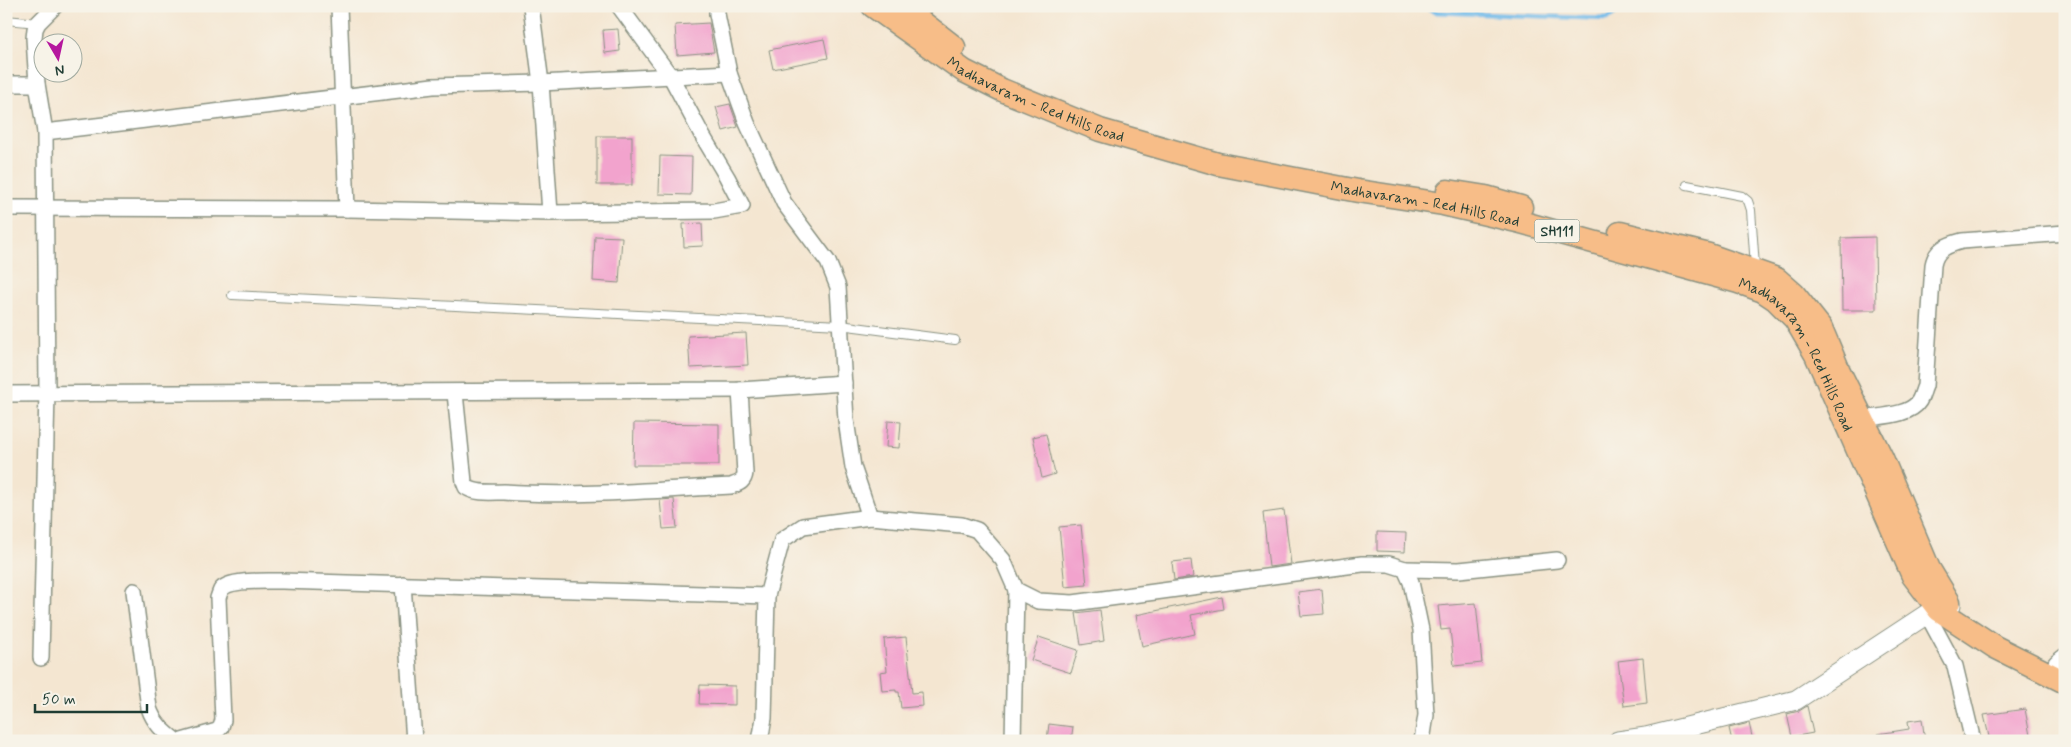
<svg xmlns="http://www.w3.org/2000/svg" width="2071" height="747" font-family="Mynerve,sans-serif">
<rect width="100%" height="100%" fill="#f7f3e8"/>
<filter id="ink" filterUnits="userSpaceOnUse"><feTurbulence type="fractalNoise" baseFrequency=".02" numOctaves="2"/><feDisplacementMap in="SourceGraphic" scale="10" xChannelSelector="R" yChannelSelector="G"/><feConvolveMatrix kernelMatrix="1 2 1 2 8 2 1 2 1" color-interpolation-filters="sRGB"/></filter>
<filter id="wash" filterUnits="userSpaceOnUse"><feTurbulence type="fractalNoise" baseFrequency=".0096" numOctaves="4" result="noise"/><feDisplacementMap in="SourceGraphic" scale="20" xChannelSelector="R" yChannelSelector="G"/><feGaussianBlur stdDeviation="1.12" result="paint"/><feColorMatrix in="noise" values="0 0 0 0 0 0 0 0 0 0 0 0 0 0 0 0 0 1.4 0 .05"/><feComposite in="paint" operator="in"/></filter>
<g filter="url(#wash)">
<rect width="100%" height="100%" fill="#f4e6d1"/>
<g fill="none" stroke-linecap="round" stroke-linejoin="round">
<path stroke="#72bbea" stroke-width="4.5" d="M1426,6l8,6 173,7 18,-13"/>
</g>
<g id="blocks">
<g fill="#f2a3cd">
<path d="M709,23l5,29 -37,3 -2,-30z"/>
<path d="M618,29l2,22 -15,2 -2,-23z"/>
<path d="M824,39l4,19 -55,11 -4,-19z"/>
<path d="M730,104l8,23 -15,4 -7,-24z"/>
<rect x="597" y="136" width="35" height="49"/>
<path d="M660,156l32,1 -1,38 -32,-1z"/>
<path d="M702,223l1,23 -19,1 -1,-23z"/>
<path d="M595,236l27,1 -3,46 -26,-2z"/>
<path d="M1875,237l1,73h-34l-1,-72z"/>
<path d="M746,333l2,32 -58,3 -2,-32z"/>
<path d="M888,421l13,1 -2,26 -13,-1z"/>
<path d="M634,423l85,1v41h-86z"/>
<path d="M1046,434l9,40 -13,4 -9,-41z"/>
<path d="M674,499l3,29 -14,1 -3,-29z"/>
<path d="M1284,510l7,54 -22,3 -6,-54z"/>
<path d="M1081,525l6,60 -22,2 -6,-60z"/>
<path d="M1377,532l29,1 -1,19 -28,-1z"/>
<path d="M1191,560l2,17 -19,3 -2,-18z"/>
<path d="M1322,589l2,25 -23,2 -3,-24z"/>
<path d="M1222,597l2,12 -33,6 4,19 -53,12 -6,-31z"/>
<path d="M1476,603l6,60 -28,3 -4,-37 -9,1 -3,-24z"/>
<path d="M1100,610l4,31 -23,4 -5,-32z"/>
<path d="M906,637l6,56 10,-1 1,14 -22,2 -2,-16h-3v-2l-14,1 -2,-19 7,-1 -3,-32z"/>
<path d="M1039,637l39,13 -7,23 -40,-13z"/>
<path d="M1643,658l4,45 -23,3 -6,-45z"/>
<path d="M700,685l35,1v19l-36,-1z"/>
<path d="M1807,706l6,27 -21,4 -5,-23 12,-3z"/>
<path d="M2025,709l6,32h-41l-6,-26z"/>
<path d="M1922,719l3,22h-46l-1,-7 31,-5 -1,-8z"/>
<path d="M1749,723l4,18h-21l-3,-13z"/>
<path d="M1049,724l24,3 -2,14 -24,-1z"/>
</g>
</g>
</g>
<g filter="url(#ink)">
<use href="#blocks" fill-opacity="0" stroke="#8a9282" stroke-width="1"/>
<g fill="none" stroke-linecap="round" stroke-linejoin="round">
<g stroke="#8a9282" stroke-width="10">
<g id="service">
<path d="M6,20l32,3"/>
<path d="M1687,185l55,11 6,5 3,9 4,57"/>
<path d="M232,295l608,30 115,15"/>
</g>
</g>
<g stroke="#8a9282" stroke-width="18">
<g id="minor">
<path d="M339,6l8,203"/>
<path d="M531,6l10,77 9,130"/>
<path d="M717,6v8l12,59 18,50 37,80 44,59 10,25 8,133 7,47 17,50"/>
<path d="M6,84h31"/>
<path d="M45,132l388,-46 108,-3 188,-10"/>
<path d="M6,208l341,1 203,4 164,-2 28,-5 -15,-29 -25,-42 -31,-58 -52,-71"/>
<path d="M455,393l9,89 2,5c10,7 26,5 38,5 75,5 151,-2 227,-6 8,-3 13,-4 14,-13l-5,-83"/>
<path d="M6,394l734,-4 104,-7"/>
<path d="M1863,419c16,-3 47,-3 56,-18 3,-5 4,-11 6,-15l8,-121c3,-16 14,-20 29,-24l103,-8"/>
<path d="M1405,569l54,1 98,-10"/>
<path d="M403,584l11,157"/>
<path d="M134,591l15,117c5,15 14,23 27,33"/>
<path d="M1927,614l28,52 18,75"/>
<path d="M41,658l6,-266 -2,-260 -8,-48 -3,-46 1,-9 3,-6 17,-17"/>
<path d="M2056,663l9,-7"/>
<path d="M182,741l35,-10 4,-4 2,-7 -5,-122c1,-3 2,-6 3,-8 7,-11 48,-9 61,-9l485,15"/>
<path d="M760,741l4,-23 3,-122 15,-56 21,-14 67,-9 92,8 15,5 26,30 13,30 22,11 35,2 289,-39h27l16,5 6,13 10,48 5,85 -4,26"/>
<path d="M1013,741l3,-151"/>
</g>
</g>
<g stroke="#8a9282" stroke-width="21">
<path id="tertiary" d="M1618,741l28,-4 150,-37 131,-86 24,-9"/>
</g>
<g stroke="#8a9282" stroke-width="25">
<g id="primary">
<path id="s1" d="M873,6l91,65 38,19 98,40 118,34 140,27 85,13 74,17 221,61 25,9 12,8 20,20 21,36 97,221 26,34 56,37 70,35"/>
<path d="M901,6l53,41"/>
<path d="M1448,191l38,6 35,10"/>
<path d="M1620,233l89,22 68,24 17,15 27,34 18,43 43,87 47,111 20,33"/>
</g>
</g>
<use href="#service" stroke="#fff" stroke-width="8"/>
<use href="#minor" stroke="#fff" stroke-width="15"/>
<use href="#tertiary" stroke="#fff" stroke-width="19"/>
<use href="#primary" stroke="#f7bd88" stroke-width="22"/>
</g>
</g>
<g text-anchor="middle" stroke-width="5" stroke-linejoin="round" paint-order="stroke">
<rect fill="#f7f3e8" stroke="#60746a" stroke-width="1" x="1534.5" y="219.5" width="45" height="23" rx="4"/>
<g font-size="14" font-weight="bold" fill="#1f3d34">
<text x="1557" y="236">SH111</text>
</g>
<g font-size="15" fill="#1f3d34" stroke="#f7f3e8">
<text dy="5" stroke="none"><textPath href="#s1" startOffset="189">Madhavaram - Red Hills Road</textPath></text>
<text dy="5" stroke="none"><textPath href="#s1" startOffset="594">Madhavaram - Red Hills Road</textPath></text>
<text dy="5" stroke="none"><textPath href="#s1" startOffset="1014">Madhavaram - Red Hills Road</textPath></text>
</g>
</g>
<rect width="2071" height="747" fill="none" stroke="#f7f3e8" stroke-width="25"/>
<g transform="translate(58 58) rotate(171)"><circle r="24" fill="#f7f3e8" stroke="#a1aaa0"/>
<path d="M0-4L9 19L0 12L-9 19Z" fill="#b5179e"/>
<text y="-8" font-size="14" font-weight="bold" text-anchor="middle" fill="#1f3d34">N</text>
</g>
<path d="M35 704v8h112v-8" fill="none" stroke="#1f3d34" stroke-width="2.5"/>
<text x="42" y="704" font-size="15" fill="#1f3d34" stroke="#f7f3e8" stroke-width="4" paint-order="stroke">50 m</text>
</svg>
